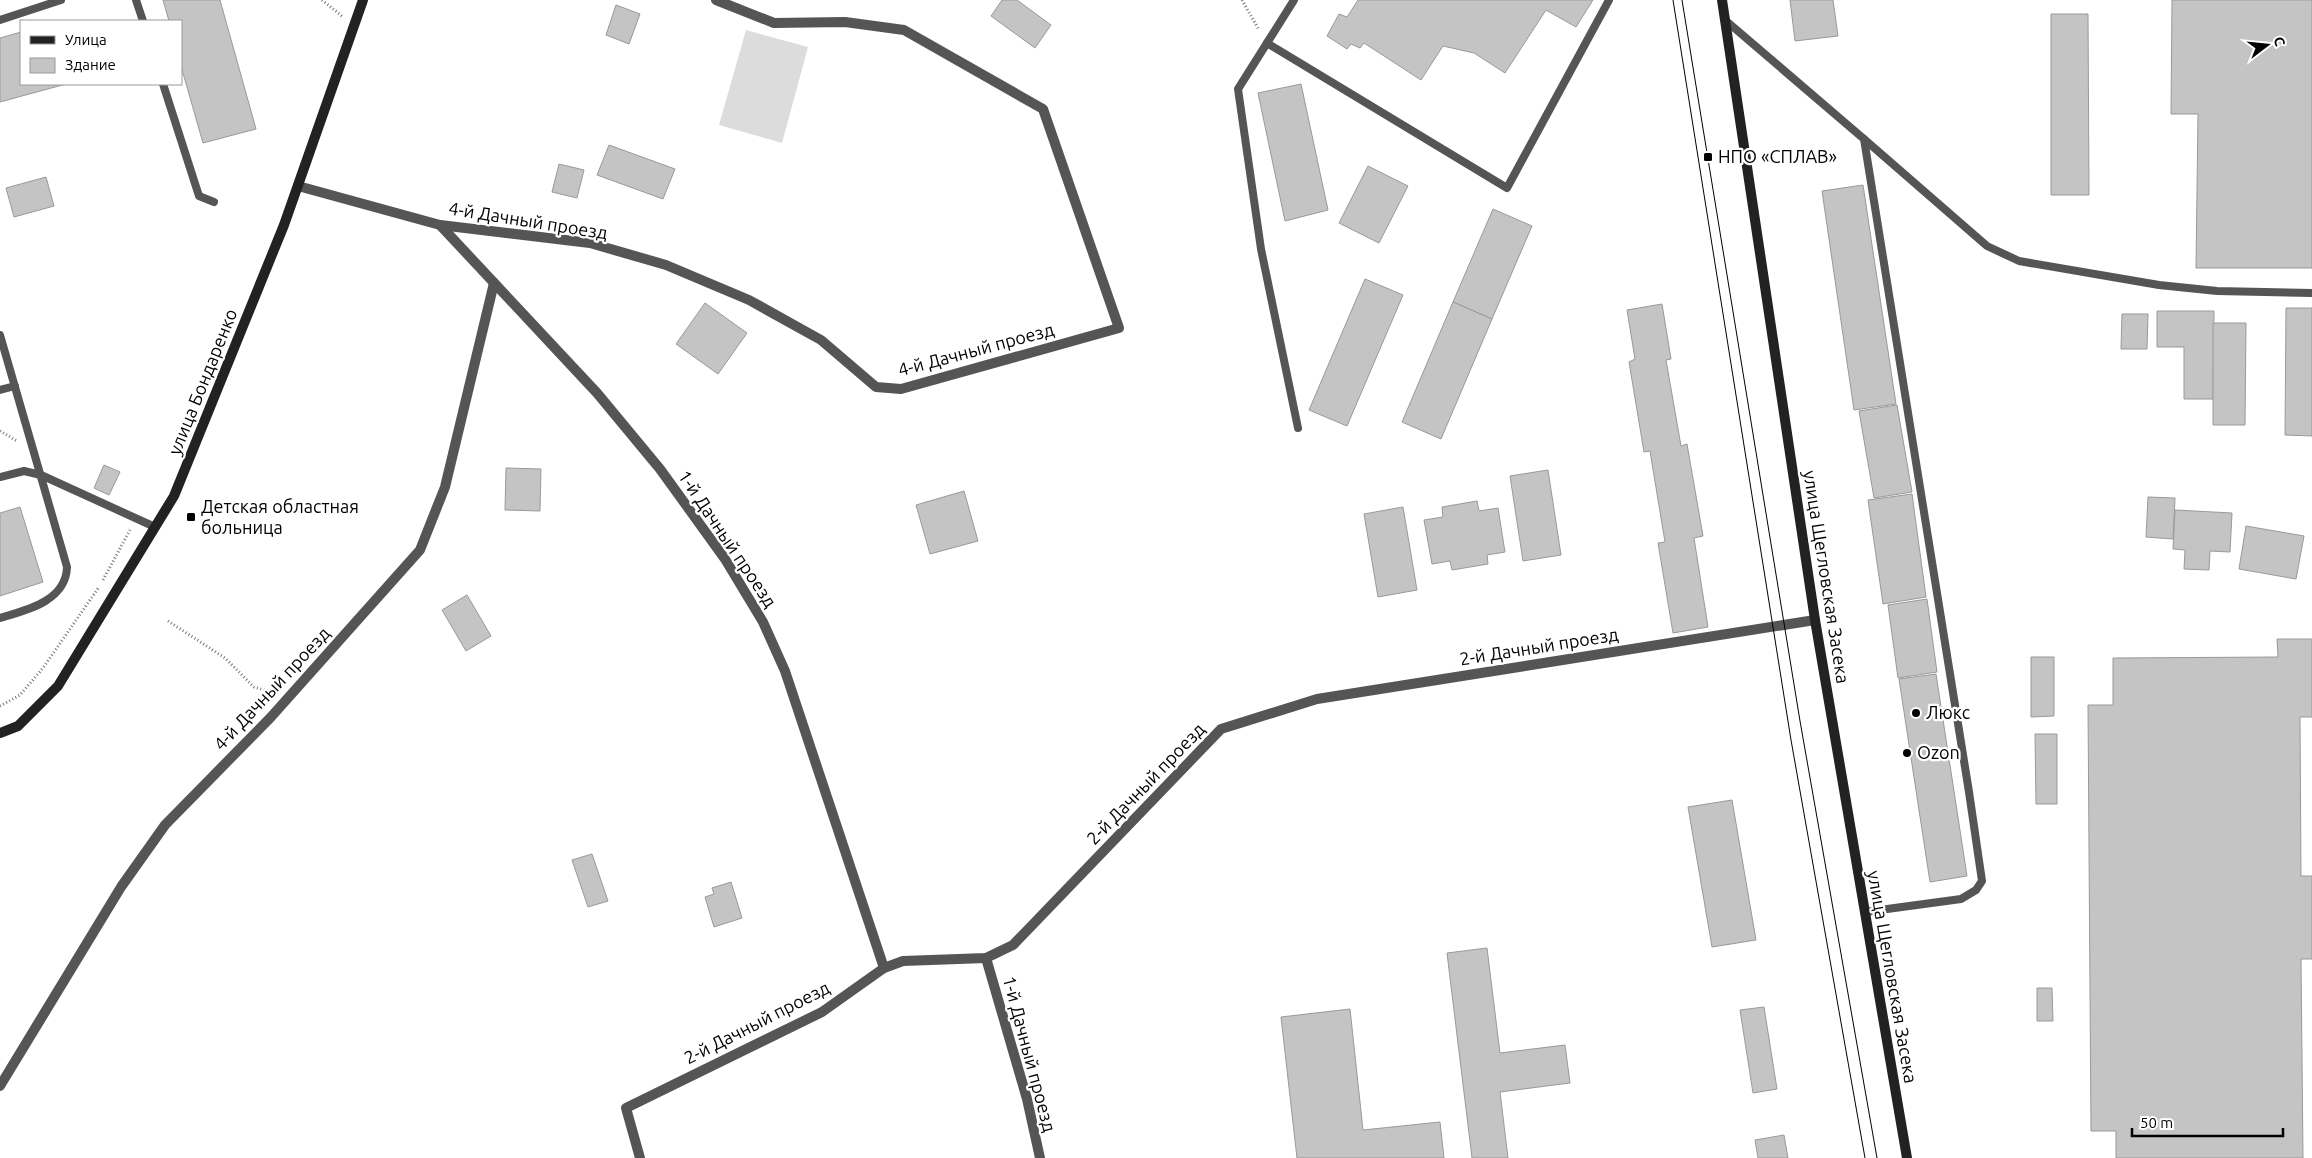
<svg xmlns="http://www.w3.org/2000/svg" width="2312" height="1158" font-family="Ubuntu,sans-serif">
<rect width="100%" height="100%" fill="#fff"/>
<path fill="#dcdcdc" d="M746,30l62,17 -26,96 -63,-18z"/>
<g fill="#c4c4c4" stroke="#999">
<path d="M163,0h57l36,129 -53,14 -22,-77v-45h-12z"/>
<path d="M1002,0h15l34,25 -16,23 -44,-32z"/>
<path d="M1358,0h235l-17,27 -30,-17 -41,63 -31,-20 -31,-7 -22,34 -57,-37 -4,5 -9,-4 -4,5 -20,-13 12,-22 8,3z"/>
<path d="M1790,0h43l5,36 -43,5z"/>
<path d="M2172,0h140v268h-116l2,-154h-27z"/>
<path d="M616,5l24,9 -11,30 -23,-9z"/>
<path d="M2051,14h37l1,181h-38z"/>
<path d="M21,32v52h45l-66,18v-64z"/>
<path d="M1301,84l27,126 -43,11 -27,-128z"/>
<path d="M609,145l66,24 -12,30 -66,-24z"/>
<path d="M559,164l25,6 -7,28 -25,-6z"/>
<path d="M1368,166l40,20 -29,57 -40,-20z"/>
<path d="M46,177l8,29 -40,11 -8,-29z"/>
<path d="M1863,185l33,219 -42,6 -32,-219z"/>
<path d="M1493,209l39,17 -40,93 -39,-17z"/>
<path d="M1365,279l38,16 -56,131 -38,-16z"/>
<path d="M1453,302l39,17 -51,120 -39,-17z"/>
<path d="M705,303l42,30 -29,41 -42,-30z"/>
<path d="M1662,304l9,55 -5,1 15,86 6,-2 16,92 -9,2 14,89 -35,6 -15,-90 7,-1 -15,-91 -6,1 -15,-90 6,-3 -8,-49z"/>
<path d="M2286,308h26v128l-27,-1z"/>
<path d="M2157,311h57l-1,88h-29v-52h-27z"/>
<path d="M2122,314h26l-1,35h-26z"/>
<path d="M2213,323h33l-1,102h-32z"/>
<path d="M1897,405l15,87 -38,6 -15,-87z"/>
<path d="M104,465l16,7 -11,23 -15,-7z"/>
<path d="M506,468l35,1 -1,42 -35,-1z"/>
<path d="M1548,470l13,85 -38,6 -13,-85z"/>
<path d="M964,491l14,50 -48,13 -14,-49z"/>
<path d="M1912,494l14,103 -43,7 -15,-104z"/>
<path d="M2148,497l27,1 -2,41 -27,-2z"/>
<path d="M1477,501l2,10 19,-3 7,44 -18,3 1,9 -36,6 -2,-9 -18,3 -8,-44 19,-3 -1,-10z"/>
<path d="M20,507l23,75 -43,14v-83z"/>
<path d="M1403,507l14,83 -39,7 -14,-83z"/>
<path d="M2175,510l57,3 -2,39 -20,-1 -1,19 -25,-1 1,-19 -12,-1z"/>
<path d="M2246,526l58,10 -8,43 -57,-10z"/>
<path d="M467,595l24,41 -25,15 -24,-41z"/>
<path d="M1927,599l10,73 -39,6 -10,-73z"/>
<path d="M2277,639h35v78h-12l1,159h11v83h-11l2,199h-187v-27h-25l-3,-426h25v-47l165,-1z"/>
<path d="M2031,657h23v59l-23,1z"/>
<path d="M1936,674l31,202 -37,6 -31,-203z"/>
<path d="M2035,734h22v70h-21z"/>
<path d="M1732,800l24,140 -44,7 -24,-140z"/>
<path d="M592,854l16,47 -20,6 -16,-47z"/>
<path d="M731,882l11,36 -28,9 -9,-30 9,-3 -2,-6z"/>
<path d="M1487,948l13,105 65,-8 5,38 -70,9 8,66h-36l-25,-205z"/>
<path d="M2037,988h15l1,33h-16z"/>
<path d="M1764,1007l13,82 -24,4 -13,-83z"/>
<path d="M1350,1009l13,121 77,-8 4,36h-147l-16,-141z"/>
<path d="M1784,1135l4,23h-30l-3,-18z"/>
</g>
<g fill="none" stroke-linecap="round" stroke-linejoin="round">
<g stroke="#777" stroke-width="3" stroke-dasharray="1 2.5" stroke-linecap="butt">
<path d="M322,0l21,17"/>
<path d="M1242,0l17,30"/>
<path d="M0,431l17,10"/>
<path d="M103,580l27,-50"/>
<path d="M168,621l57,37 29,29 20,6"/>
<path d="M0,706l20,-11 23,-27 56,-81"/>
</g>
<g stroke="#555" stroke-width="8">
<path d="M136,0l7,21"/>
<path d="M1294,0l-27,43 240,145 102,-188"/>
<path d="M0,20l61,-20"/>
<path d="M1725,20l139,119 105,653 13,89 -6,9 -15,9 -96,13"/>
<path d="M1267,43l-29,46 23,160 37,179"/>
<path d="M163,84l36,112 15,6"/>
<path d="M1864,139l123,107 32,15 140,24 58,6 95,2"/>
<path d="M0,335l67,232c-1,34 -40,43 -67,51"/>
<path d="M0,390l15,-4"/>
<path d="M0,477l24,-6 17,4 114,52"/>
</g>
<g stroke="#555" stroke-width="10">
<path d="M298,186l142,39 150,18 76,22 83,35 72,40 55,47 25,2 218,-61 -76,-219 -139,-79 -59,-8 -71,1 -58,-23"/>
<path d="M440,225l157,168 63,76 65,90 38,63 22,49 99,297"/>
<path d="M986,958l41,141 13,59"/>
<path d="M0,1086l121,-199 44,-62 106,-108 149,-167 25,-63 49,-204"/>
<path d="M640,1158l-14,-50 196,-96 62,-44 19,-7 83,-3 27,-13 208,-216 96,-30 498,-79"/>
</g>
<g stroke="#222" stroke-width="10">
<path d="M1722,0l93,620 92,538"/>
<path d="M0,733l18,-7 40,-40 116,-190 110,-271 79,-225"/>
</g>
<g stroke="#000" stroke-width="1">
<path d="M1673,0l118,740 74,418"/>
<path d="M1682,0l118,721 77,437"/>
</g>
</g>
<g fill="#000" stroke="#fff" stroke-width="2">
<rect x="1703" y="152" width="10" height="10" rx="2.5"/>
<rect x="186" y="512" width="10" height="10" rx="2.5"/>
<circle cx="1916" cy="713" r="5"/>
<circle cx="1907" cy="753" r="5"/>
</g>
<g text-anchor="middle" stroke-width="4.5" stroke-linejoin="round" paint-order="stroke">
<g font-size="18" fill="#000" stroke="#fff" text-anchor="start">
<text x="1718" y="163">НПО «СПЛАВ»</text>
<text x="201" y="513">Детская областная<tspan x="201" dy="21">больница</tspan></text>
<text x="1926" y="719">Люкс</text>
<text x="1917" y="759">Ozon</text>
</g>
<g font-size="18" fill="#000" stroke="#fff">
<text transform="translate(528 221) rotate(9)" y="6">4-й Дачный проезд</text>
<text transform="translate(976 350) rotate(-15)" y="6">4-й Дачный проезд</text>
<text transform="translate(203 382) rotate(-68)" y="6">улица Бондаренко</text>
<text transform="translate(727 539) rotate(56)" y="6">1-й Дачный проезд</text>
<text transform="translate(1826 577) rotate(81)" y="6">улица Щегловская Засека</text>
<text transform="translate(1539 647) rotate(-9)" y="6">2-й Дачный проезд</text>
<text transform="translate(272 689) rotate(-47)" y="6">4-й Дачный проезд</text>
<text transform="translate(1146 784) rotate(-46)" y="6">2-й Дачный проезд</text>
<text transform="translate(1892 977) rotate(80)" y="6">улица Щегловская Засека</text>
<text transform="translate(757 1023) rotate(-27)" y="6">2-й Дачный проезд</text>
<text transform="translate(1029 1054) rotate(75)" y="6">1-й Дачный проезд</text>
</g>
</g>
<rect x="20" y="20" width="162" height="65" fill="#ffffff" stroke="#999999"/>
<rect x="30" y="36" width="25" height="8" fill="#222222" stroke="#999999"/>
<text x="65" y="45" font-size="15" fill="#000000">Улица</text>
<rect x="30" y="58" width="25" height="15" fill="#c4c4c4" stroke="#999999"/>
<text x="65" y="70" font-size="15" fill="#000000">Здание</text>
<g transform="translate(2267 45) rotate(74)" stroke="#ffffff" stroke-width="4" paint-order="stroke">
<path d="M0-4L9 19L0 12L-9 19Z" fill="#000000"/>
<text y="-8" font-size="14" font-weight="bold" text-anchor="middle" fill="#000000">С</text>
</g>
<path d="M2132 1128v8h151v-8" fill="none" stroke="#000000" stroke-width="2.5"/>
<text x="2140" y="1128" font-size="15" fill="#000000" stroke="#ffffff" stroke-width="4" paint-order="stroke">50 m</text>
</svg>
